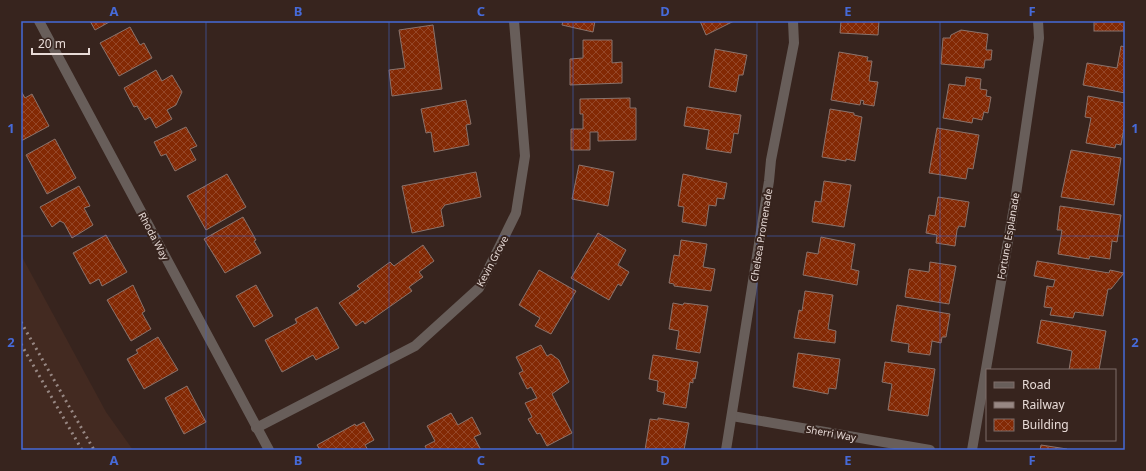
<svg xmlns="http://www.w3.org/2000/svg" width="1146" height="471" font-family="'Noto Sans',sans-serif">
<defs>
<pattern id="building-cross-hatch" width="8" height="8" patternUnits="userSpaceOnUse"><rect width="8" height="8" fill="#832904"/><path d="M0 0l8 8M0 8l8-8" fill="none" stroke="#954728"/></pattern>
</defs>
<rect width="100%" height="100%" fill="#37241e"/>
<path fill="#432a21" d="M21,255l85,157 27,38h-112z"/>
<g fill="url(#building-cross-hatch)" stroke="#8a736c">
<path d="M90,21h21l-16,9z"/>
<path d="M563,21h32l-2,11 -31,-7z"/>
<path d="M700,21h34l-28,14z"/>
<path d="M841,21h38l-1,14 -38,-2z"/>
<rect x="1094" y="21" width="31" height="10"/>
<path d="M433,25l9,64 -50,7 -3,-26 16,-2 -6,-38z"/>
<path d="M130,27l10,18 4,-2 8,15 -33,18 -19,-33z"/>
<path d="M961,30l27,4 -2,16h6l-1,10h-6l-1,8 -43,-4 2,-26h7l1,-3z"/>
<path d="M583,40h29v23l10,-1v21l-52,2v-26l13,-1z"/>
<path d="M1121,46l4,1v46l-42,-8 4,-22 30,5z"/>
<path d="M715,49l32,6 -4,20h-4l-3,17 -27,-5z"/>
<path d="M839,52l29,5 -1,4h5l-3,20 9,1 -4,24 -11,-2 1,-3 -3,-1 -1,5 -29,-5z"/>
<path d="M156,70l6,11 10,-6 10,17 -6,13 -9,5 5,9 -16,9 -6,-11 -5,3 -8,-14 -3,1 -10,-19z"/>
<path d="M966,77l15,2 -1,10 7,1 -1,6 5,1 -3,16 -4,-1 -2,8 -9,-2 -1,5 -29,-5 6,-34 16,2z"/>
<path d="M21,91l4,7 7,-4 17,32 -28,15z"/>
<path d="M1088,96l37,7v19l-4,23 -5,-1 -1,4 -29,-5 5,-25 -6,-1z"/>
<path d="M630,98v10h6v32l-38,1v-9h-8v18h-19v-21h12v-15h-3v-15z"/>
<path d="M466,100l5,24 -5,1 3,20 -35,7 -3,-20 -5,1 -5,-24z"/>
<path d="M687,107l54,8 -3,19 -4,-1 -3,20 -25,-4 3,-19 -25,-4z"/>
<path d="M830,109l24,4v2l8,2 -7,44 -9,-2v2l-24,-4z"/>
<path d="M186,127l11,19 -7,3 6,11 -21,11 -9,-17 -5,2 -7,-14z"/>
<path d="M937,128l42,7 -6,34 -5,-1 -2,11 -37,-6z"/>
<path d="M55,139l21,39 -29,16 -21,-39z"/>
<path d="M1071,150l50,8 -7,47 -53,-8z"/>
<path d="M579,165l35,7 -6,34 -36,-7z"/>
<path d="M476,172l5,25 -36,8 -4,5 3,16 -32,7 -10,-47z"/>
<path d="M227,174l19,33 -40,23 -19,-34z"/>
<path d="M683,174l44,9 -3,16 -7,-1 -1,8 -7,-1 -3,21 -24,-4 2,-15 -6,-1z"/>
<path d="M824,181l27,4 -7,42 -32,-5 3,-21 6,1z"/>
<path d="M79,186l11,20 -6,2 9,17 -21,13 -8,-15 -4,-2 -8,6 -12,-20z"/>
<path d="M938,197l31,5 -4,25 -6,-1 -2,4 -2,16 -19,-3 1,-8 -11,-2 3,-18 6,1z"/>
<path d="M1060,206l61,9 -4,27 -5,-1 -2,18 -20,-3 -1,3 -31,-5 4,-24h-5z"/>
<path d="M243,217l13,23 -2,1 7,12 -36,20 -21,-34z"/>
<path d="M598,233l28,17 -8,15 11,7 -8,14 -3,-2 -9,16 -38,-22z"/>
<path d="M106,235l21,37 -25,14 -3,-7 -9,5 -17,-31z"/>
<path d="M821,237l34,7 -4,25 8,2 -2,14 -54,-10 4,-23 11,2z"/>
<path d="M681,240l26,4 -4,23 12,2 -4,22 -37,-5v-2l-5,-1 5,-28 5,1z"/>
<path d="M423,245l11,16 -15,11 4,5 -14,10 3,4 -47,33 -2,-3 -7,5 -17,-23 21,-14 -3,-3 33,-24 4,4z"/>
<path d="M1037,261l72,12 1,-3 14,3 -13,16h-3l-5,27 -28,-4 -2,6 -23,-3 2,-7 -8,-1 3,-21 6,1 2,-7 -21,-4z"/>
<path d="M930,262l26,4 -7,38 -44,-7 4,-28 20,3z"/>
<path d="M539,270l37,21 -25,43 -16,-8 5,-8 -21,-13z"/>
<path d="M133,285l12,26 -3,2 9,16 -20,12 -24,-41z"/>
<path d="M256,285l17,31 -19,11 -18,-31z"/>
<path d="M805,291l28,4 -5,34 8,2 -1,12 -41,-5 5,-28 3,1z"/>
<path d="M673,303l10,2 1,-2 24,3 -8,47 -24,-4 3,-18 -10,-2z"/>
<path d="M897,305l53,9 -4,23h-4l-1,6 -9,-2 -2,14 -22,-3 1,-8 -18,-3z"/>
<path d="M317,307l22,41 -23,12 -3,-5 -31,17 -17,-32 32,-17 -2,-4z"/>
<path d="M1041,320l65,11 -7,39h-30l3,-19 -35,-8z"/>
<path d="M158,337l20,33 -34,19 -17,-30 11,-6 -2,-3z"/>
<path d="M541,345l6,11 4,-2 8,6 10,22 -17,12 20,39 -25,13 -7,-13 -3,1 -9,-15 4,-2 -7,-14 12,-5 -6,-11 -4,2 -8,-16 4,-2 -7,-14z"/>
<path d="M798,353l42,6 -4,30 -7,-1 -1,6 -35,-7z"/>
<path d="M653,355l45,7 -3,17 -2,-1v5l-3,-1 -4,26 -23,-4 2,-11 -8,-2 1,-10 -9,-2z"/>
<path d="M885,362l50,7 -7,47 -40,-6 4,-26 -10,-2z"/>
<path d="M187,386l19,36 -22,12 -19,-36z"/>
<path d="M451,413l7,12 14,-8 9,17 -7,3 7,13h-54l-2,-4 10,-5 -8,-15z"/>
<path d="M658,418l31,5 -5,27h-39l5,-31 8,1z"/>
<path d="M364,422l10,18 -9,5 3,5h-48l-3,-5 38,-21 1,2z"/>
<path d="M1041,445l26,4 -1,1h-26z"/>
</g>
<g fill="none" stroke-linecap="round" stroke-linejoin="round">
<g stroke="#685e5a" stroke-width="10">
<path d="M39,21l230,429"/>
<path d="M732,416l198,34"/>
<path d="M256,428l159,-82 64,-58 37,-75 9,-57 -11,-135"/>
<path d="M726,450l43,-269 2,-21 23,-117 -1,-22"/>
<path d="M972,450l43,-249 24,-163 -1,-17"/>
</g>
<g stroke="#978783" stroke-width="3" stroke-dasharray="2 4" stroke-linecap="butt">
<path d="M21,322l73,128"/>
<path d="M21,344l61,106"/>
</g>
</g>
<path fill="none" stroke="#466ad8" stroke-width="1" stroke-opacity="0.55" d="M206,21v429M389,21v429M573,21v429M757,21v429M940,21v429M21,236h1104"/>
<g text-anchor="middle" stroke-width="4" stroke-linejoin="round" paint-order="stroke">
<g font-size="10" fill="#e8dbd7" stroke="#37241e">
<text transform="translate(761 235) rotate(-81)" y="4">Chelsea Promenade</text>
<text transform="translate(154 236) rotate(62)" y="4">Rhoda Way</text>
<text transform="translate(1008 236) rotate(-80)" y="4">Fortune Esplanade</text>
<text transform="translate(492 261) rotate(-62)" y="4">Kevin Grove</text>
<text transform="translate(831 433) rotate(10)" y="4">Sherri Way</text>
</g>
</g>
<rect width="1146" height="471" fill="none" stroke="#37241e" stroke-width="44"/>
<rect x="986" y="369" width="130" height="72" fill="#37241e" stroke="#7e6d68"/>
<rect x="994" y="382" width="20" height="6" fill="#685e5a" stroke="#7e6d68"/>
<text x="1022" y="389" font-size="12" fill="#e8dbd7">Road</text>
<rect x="994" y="402" width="20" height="6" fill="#978783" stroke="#7e6d68"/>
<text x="1022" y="409" font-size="12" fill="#e8dbd7">Railway</text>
<rect x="994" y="419" width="20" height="12" fill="url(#building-cross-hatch)" stroke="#7e6d68"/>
<text x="1022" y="429" font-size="12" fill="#e8dbd7">Building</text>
<path d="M32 48v6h57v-6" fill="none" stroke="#e8dbd7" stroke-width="2"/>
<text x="38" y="48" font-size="12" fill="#e8dbd7" stroke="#37241e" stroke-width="3" paint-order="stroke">20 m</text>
<rect x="22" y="22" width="1102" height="427" fill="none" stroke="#466ad8" stroke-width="1.5"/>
<g font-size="13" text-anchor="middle" font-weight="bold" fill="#466ad8">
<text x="114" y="16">A</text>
<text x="298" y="16">B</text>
<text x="481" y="16">C</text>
<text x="665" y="16">D</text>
<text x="848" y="16">E</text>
<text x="1032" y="16">F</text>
<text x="11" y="133">1</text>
<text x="1135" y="133">1</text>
<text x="11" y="347">2</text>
<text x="1135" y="347">2</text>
<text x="114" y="465">A</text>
<text x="298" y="465">B</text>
<text x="481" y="465">C</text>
<text x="665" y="465">D</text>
<text x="848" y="465">E</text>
<text x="1032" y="465">F</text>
</g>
</svg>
